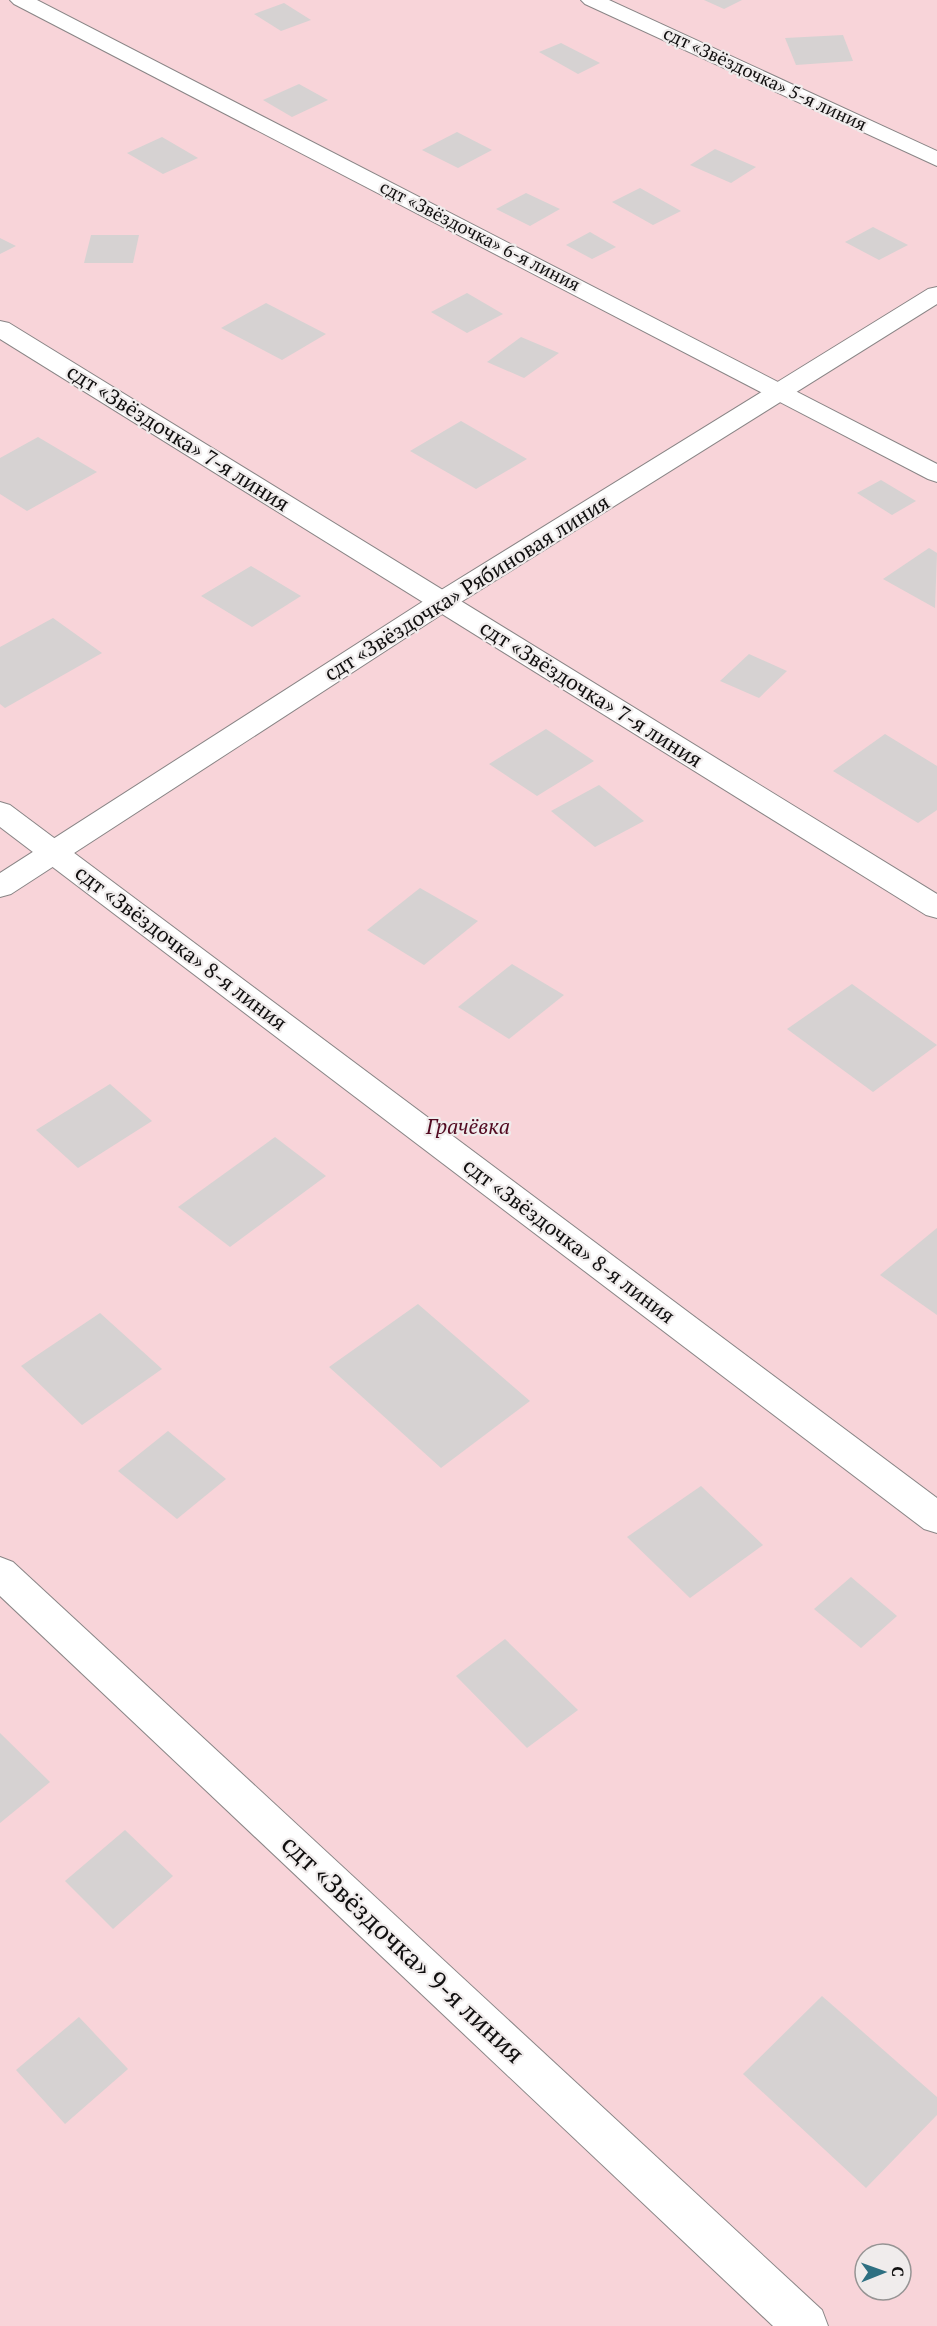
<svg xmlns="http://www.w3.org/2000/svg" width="937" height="2326" font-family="'PT Serif',serif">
<rect width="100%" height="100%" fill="#f0ecec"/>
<path fill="#f8d4d9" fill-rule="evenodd" d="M0,0h937v2326h-937zM865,2254h36v36h-36z"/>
<g fill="#d6d2d2">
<path d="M704,0h38l-18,9z"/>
<path d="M284,3l27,17 -30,11 -27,-17z"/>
<path d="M843,35l10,26 -57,4 -11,-27z"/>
<path d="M561,43l39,20 -22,11 -39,-22z"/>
<path d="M299,84l29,16 -36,17 -29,-17z"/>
<path d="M457,132l35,18 -34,18 -36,-18z"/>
<path d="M162,137l36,21 -35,16 -36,-21z"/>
<path d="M715,149l41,18 -25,16 -41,-18z"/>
<path d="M640,188l41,23 -28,14 -41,-23z"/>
<path d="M526,193l34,16 -30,17 -34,-17z"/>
<path d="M873,227l35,18 -29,15 -34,-18z"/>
<path d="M590,232l26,15 -24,12 -26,-14z"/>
<path d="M91,235h48l-6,28h-49z"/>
<path d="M0,238l16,8 -16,8z"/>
<path d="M467,293l36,21 -36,19 -36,-21z"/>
<path d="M266,303l60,31 -44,26 -61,-32z"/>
<path d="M521,337l38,16 -35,25 -37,-16z"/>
<path d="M461,421l66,38 -51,30 -66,-38z"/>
<path d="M38,437l59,35 -70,39 -27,-17v-36z"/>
<path d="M881,480l35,21 -24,14 -35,-22z"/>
<path d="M929,548l8,5 -2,55 -52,-29z"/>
<path d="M251,566l50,30 -49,31 -51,-31z"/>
<path d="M53,618l49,35 -97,55 -5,-4v-57z"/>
<path d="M749,654l38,17 -28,27 -39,-17z"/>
<path d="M546,729l48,32 -57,35 -48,-32z"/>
<path d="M885,734l52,32v44l-19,13 -85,-52z"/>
<path d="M599,785l45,36 -49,26 -44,-36z"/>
<path d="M420,888l58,33 -54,44 -57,-35z"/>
<path d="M512,964l52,31 -55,44 -51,-32z"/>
<path d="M852,984l85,61 -64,47 -86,-63z"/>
<path d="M110,1084l42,37 -74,47 -42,-38z"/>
<path d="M275,1137l51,39 -96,71 -52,-40z"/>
<path d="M937,1228v87l-57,-40z"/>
<path d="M418,1304l112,97 -89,67 -112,-101z"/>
<path d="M100,1313l62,56 -80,56 -61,-59z"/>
<path d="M168,1431l58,48 -49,40 -59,-48z"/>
<path d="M701,1486l62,59 -73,53 -63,-61z"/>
<path d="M851,1577l46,39 -36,32 -47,-39z"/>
<path d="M505,1639l73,71 -51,38 -71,-72z"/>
<path d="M0,1733l50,49 -50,41z"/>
<path d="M125,1830l48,46 -60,53 -48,-48z"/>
<path d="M822,1996l115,101v18l-71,73 -123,-114z"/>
<path d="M79,2017l49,52 -63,55 -49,-54z"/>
</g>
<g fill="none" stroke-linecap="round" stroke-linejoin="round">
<g stroke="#898586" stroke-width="2">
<g id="service">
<path d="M10,0h27l900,464v18l-9,-3 -914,-475z"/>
<path d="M581,0h28l328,151v15l-352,-162z"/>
<path d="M0,321l9,2 928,571v24l-11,-3 -926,-576z"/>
<path d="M0,802l10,3 927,693v35l-13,-4 -924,-702z"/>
<path d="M0,1557l13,5 809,748 6,16h-55l-773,-730z"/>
</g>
</g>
<g stroke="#898586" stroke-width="2">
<path id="minor" d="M937,287v17l-484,303 -442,287 -11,3v-24l433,-278 495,-306z"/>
</g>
<use href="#service" fill="#fff" fill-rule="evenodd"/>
<use href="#minor" fill="#fff" fill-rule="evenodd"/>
</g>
<g text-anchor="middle" stroke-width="4.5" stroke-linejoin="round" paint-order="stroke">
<g font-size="18" fill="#100f0f" stroke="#f0ecec">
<text transform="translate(765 79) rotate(25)" y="6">сдт «Звёздочка» 5-я линия</text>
<text transform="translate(480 236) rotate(27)" y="6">сдт «Звёздочка» 6-я линия</text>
</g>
<g font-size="21" fill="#100f0f" stroke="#f0ecec">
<text transform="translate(178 438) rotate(32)" y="7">сдт «Звёздочка» 7-я линия</text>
<text transform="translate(467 588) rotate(-32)" y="7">сдт «Звёздочка» Рябиновая линия</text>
<text transform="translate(591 694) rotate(32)" y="7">сдт «Звёздочка» 7-я линия</text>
<text transform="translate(181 948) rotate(37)" y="7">сдт «Звёздочка» 8-я линия</text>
<text transform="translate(569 1241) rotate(37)" y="7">сдт «Звёздочка» 8-я линия</text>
</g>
<g font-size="21" font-style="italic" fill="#520a21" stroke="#f0ecec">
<text x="468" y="1134">Грачёвка</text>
</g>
<g font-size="26" fill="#100f0f" stroke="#f0ecec">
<text transform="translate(403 1949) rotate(43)" y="9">сдт «Звёздочка» 9-я линия</text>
</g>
</g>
<g transform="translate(883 2272) rotate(89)"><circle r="28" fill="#f0ecec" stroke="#969494" stroke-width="1.5"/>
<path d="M0-4.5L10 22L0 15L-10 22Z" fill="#2e7082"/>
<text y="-9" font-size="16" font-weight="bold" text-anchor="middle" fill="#100f0f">С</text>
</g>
</svg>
